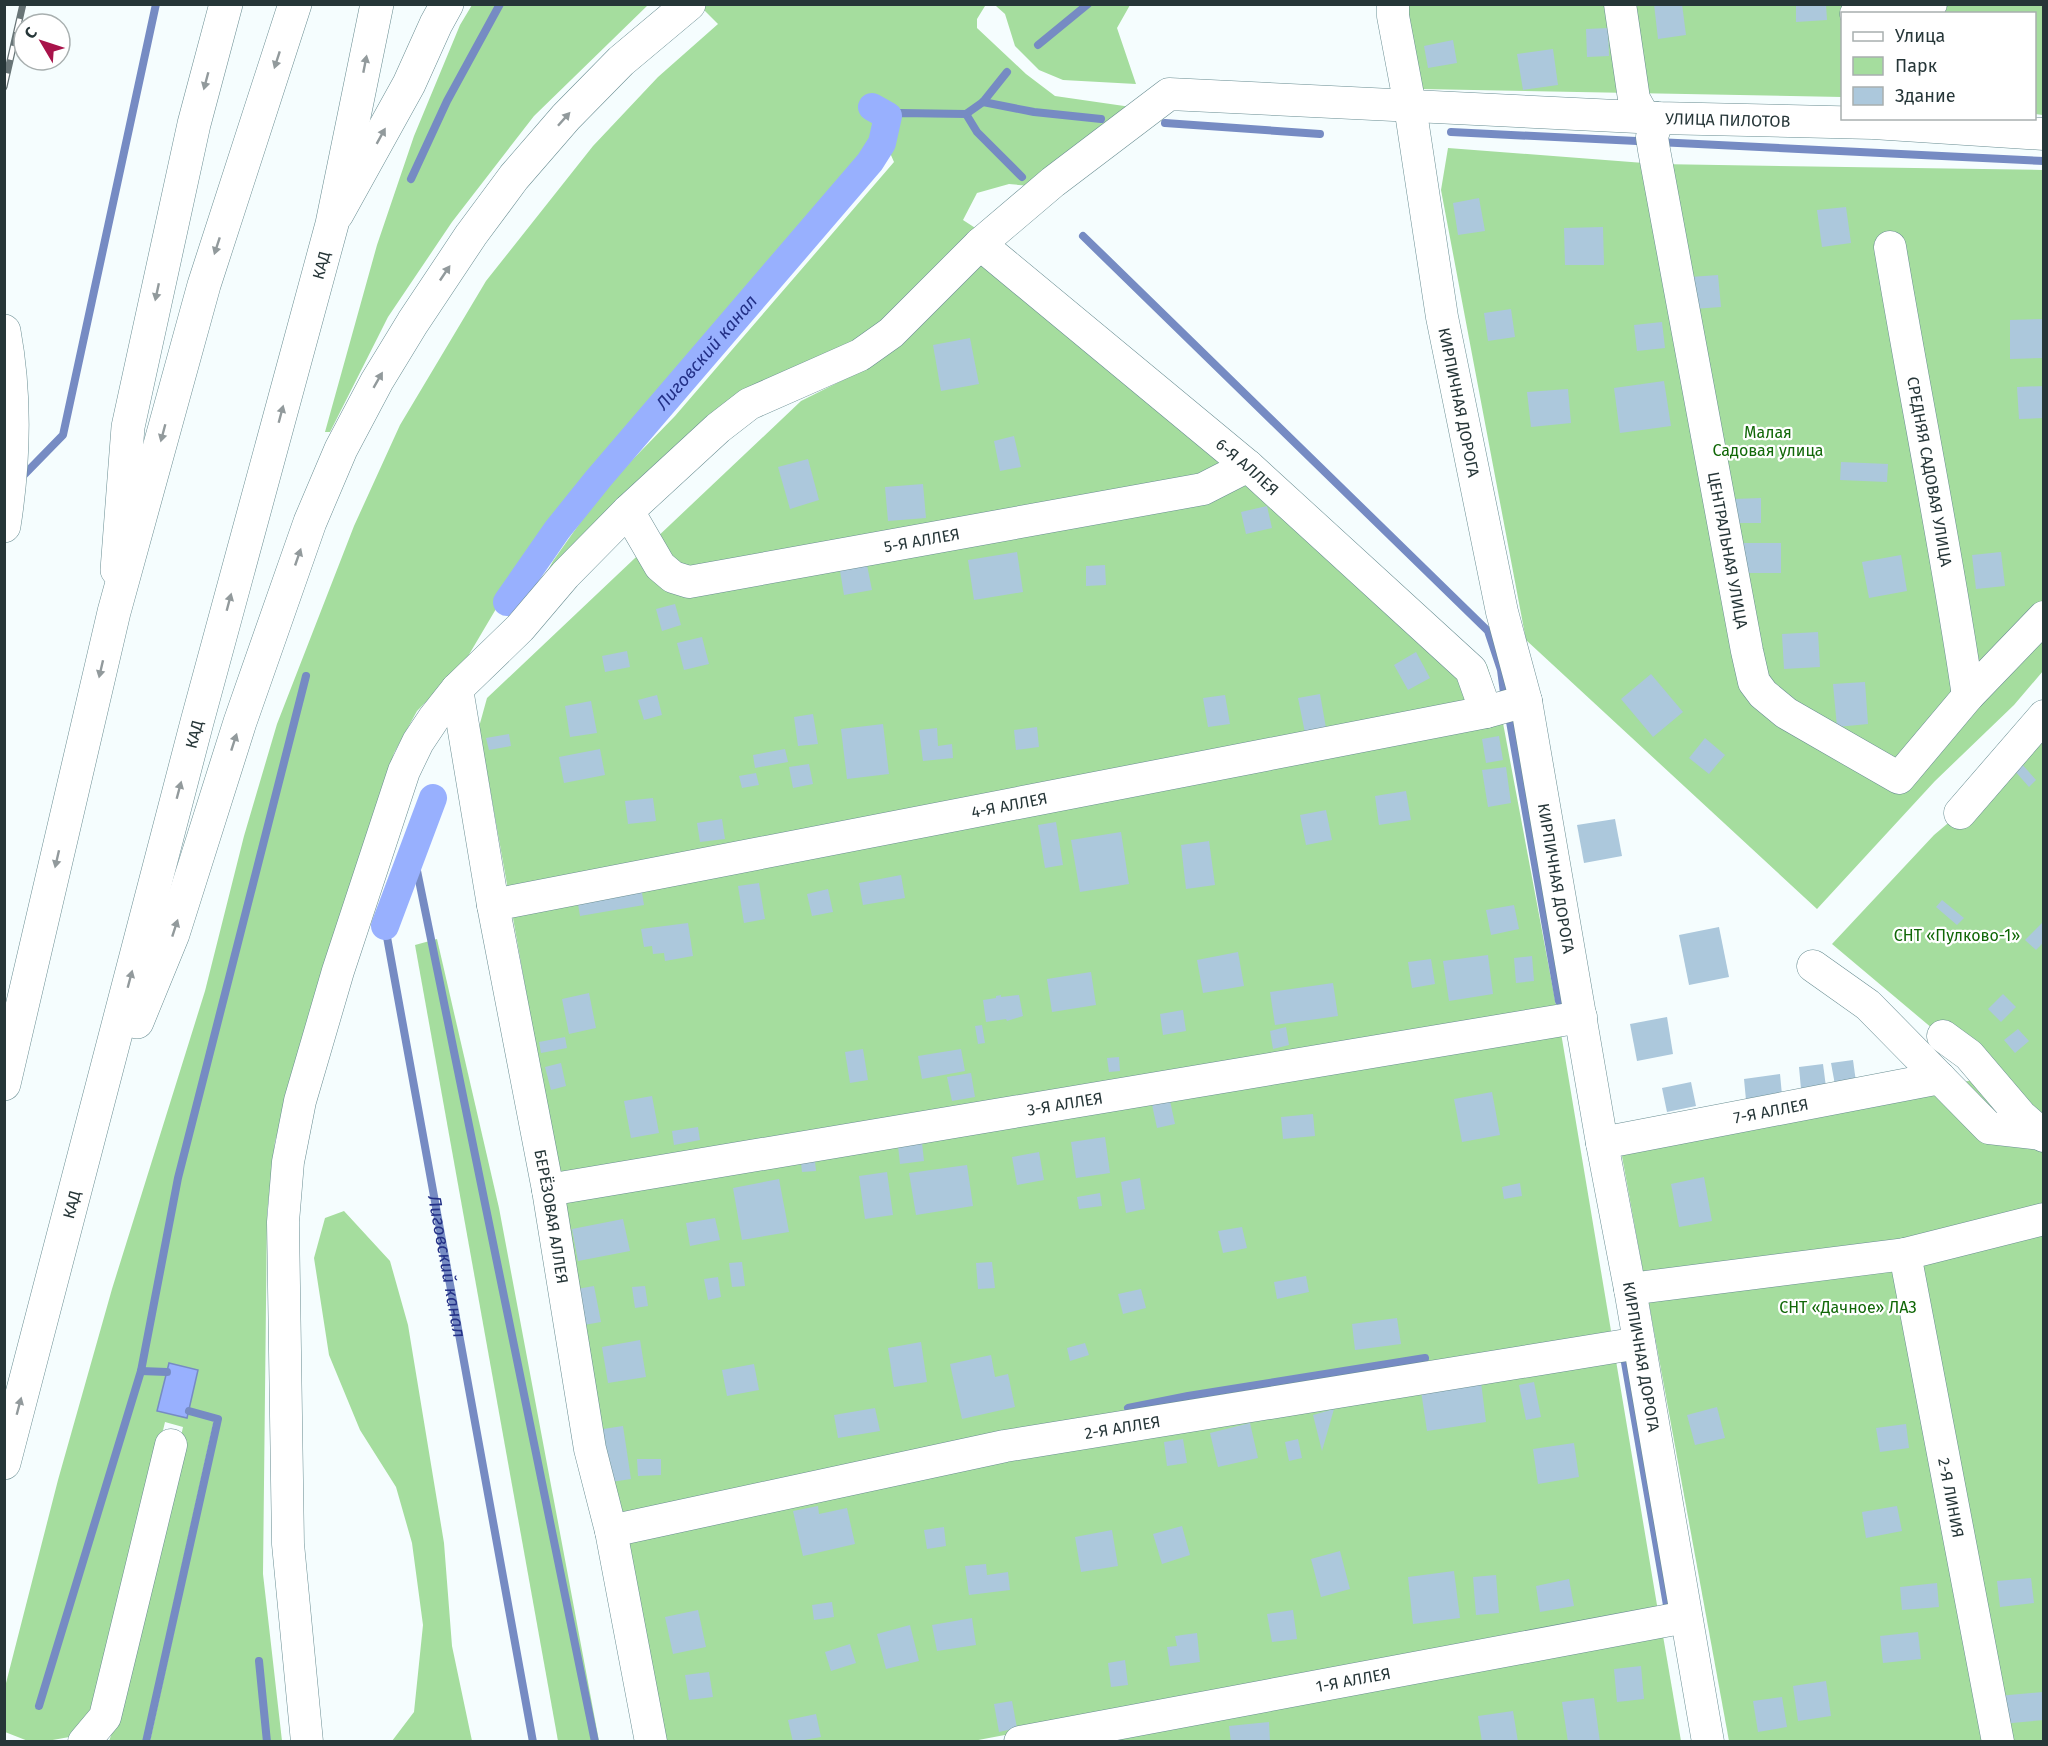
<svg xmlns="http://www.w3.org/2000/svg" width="2048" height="1746" font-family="'Fira Sans',sans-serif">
<rect width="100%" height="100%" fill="#f5fdfe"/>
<g fill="#a5dd9e">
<path d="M1410,4l633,1v110l-8,-1 -1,-100h-192v83l-421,-8 -15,-75z"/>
<path d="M472,5h176l-114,111 -82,106 -64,95 -58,115h-5l52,-187 37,-109 46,-111z"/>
<path d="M699,5h431l-13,23 19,56 -73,-4 -24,-10 -24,-24 -10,-32 -9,-8h-11l-8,13v9l49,46 29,22 83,12 -108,78 -21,-2 -32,9 -14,27 20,13 -97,95 -80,42 -277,235 24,-44 51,-72 71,-73 219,-254 -11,-25 -341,394 -78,132 -47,48 -23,42 -119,388 -8,72 -4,361 19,167h-132l71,-323 -21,-6 -2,4 16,4 -71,321h-34l10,-27 64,-287 -18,-5 -70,295 -20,19 -28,5h-19l-23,-9v-45l53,-207 54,-191 93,-298 39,-155 33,-112 77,-198 46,-101 86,-144 107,-135 65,-69 60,-53z"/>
<path d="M1448,148l209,16 386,6v501l-29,34 -79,76 -118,128 -291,-269 -85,-450z"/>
<path d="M991,255l265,201 231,209 13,42 59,314 99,590 -685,130h-312l-60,-296 -40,-257 -82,-461 8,-29 314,-297 64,-32 36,-24z"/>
<path d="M2043,716v420l-60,-65 -151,-127 102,-109 26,-22z"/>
<path d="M437,939l62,269 100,533h-41l-143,-796z"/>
<path d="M1978,1079l65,74v588h-314l-108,-590z"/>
<path d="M344,1211l46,50 18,64 36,218 8,103 20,95h-80l22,-29 9,-87 -11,-82 -16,-56 -36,-57 -31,-75 -15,-97 11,-40z"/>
<path d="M1662,1630l19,111 -607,1z"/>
</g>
<path fill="#98b0fe" stroke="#768bc3" stroke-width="1.5" d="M169,1363l29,7 -11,48 -30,-7z"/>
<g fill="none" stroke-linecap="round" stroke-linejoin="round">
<g stroke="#768bc3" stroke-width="8">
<path d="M1038,45l50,-41"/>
<path d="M983,102l51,10 67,7"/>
<path d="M966,114l11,18 45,45"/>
<path d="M888,116l12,-3 66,1 17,-12 24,-30"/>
<path d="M1165,123l155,11"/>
<path d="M1451,132l593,29"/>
<path d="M411,179l36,-78 53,-97"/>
<path d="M1083,236l405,395 13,39 3,23"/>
<path d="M20,479l43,-44 93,-431"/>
<path d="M1509,716l50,285"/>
<path d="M413,851l182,891"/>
<path id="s1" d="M385,926l148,816"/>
<path d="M1623,1351l45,260"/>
<path d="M141,1371l26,1"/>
<path d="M1129,1410l-1,-2 60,-12 237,-38"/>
<path d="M259,1661l8,81"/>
<path d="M39,1706l102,-335 37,-193 128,-502"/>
<path d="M146,1742l72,-323 -29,-8"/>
</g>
<g stroke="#98b0fe" stroke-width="28">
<path id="s2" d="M507,602l50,-72 41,-51 272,-317 12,-19 6,-27 -16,-9"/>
<path d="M385,926l48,-128"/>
</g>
</g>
<g fill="#acc8dc">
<path d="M1654,4h28l4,31 -28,4z"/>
<path d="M1796,4h30l1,16 -31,2z"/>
<path d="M1608,28l1,28 -22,1 -1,-28z"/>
<path d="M1453,40l4,23 -29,5 -4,-22z"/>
<path d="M1553,49l5,36 -35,5 -6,-36z"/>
<path d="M1479,198l6,33 -27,4 -5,-32z"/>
<path d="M1846,207l5,36 -29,4 -5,-37z"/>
<path d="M1603,227l1,38h-39l-1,-37z"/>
<path d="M1718,275l3,32 -28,2 -3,-32z"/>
<path d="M1511,309l4,28 -27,4 -4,-28z"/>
<path d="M2044,319v39l-34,1v-39z"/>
<path d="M1662,322l3,26 -28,3 -3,-26z"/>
<path d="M970,338l9,46 -38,7 -8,-46z"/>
<path d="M1664,381l7,45 -51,7 -6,-45z"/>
<path d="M2044,386v32l-25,1 -2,-32z"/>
<path d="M1568,389l3,34 -40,4 -4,-35z"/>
<path d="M1014,436l7,31 -21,4 -6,-30z"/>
<path d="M808,459l11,41 -29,9 -12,-42z"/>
<path d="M1841,462l47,2 -1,18 -47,-2z"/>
<path d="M923,484l3,34 -38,3 -3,-34z"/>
<path d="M1761,498v25h-28v-24z"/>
<path d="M1267,506l5,22 -26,6 -5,-22z"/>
<path d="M1738,543h43v30h-44z"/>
<path d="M1017,552l6,40 -49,8 -6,-40z"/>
<path d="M2001,552l4,34 -29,3 -4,-34z"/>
<path d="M1901,555l6,36 -38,7 -7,-36z"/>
<path d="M866,560l6,30 -28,5 -5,-30z"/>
<path d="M1105,565l1,20 -20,1v-20z"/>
<path d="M675,604l6,21 -19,6 -6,-22z"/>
<path d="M1818,632l2,35 -36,2 -2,-35z"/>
<path d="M702,637l7,27 -25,6 -7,-27z"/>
<path d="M627,651l3,16 -25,5 -3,-16z"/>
<path d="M1416,652l14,26 -22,12 -14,-25z"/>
<path d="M1651,674l32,38 -30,25 -32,-38z"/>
<path d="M1865,682l3,42 -31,3 -4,-43z"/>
<path d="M1320,694l6,34 -21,5 -7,-35z"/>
<path d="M657,695l5,20 -18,5 -6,-20z"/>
<path d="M1225,695l5,29 -22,3 -5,-29z"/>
<path d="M591,701l6,32 -27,4 -5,-31z"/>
<path d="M813,714l5,30 -20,2 -4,-29z"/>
<path d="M883,724l6,50 -42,5 -6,-50z"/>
<path d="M1037,727l2,20 -23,3 -2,-20z"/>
<path d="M937,728l1,18 14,-2 1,14 -30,3 -4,-31z"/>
<path d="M509,734l2,12 -22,4 -3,-12z"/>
<path d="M1499,736l4,24 -17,3 -4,-24z"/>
<path d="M1705,738l20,17 -16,19 -20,-16z"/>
<path d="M600,749l5,26 -41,8 -5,-26z"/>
<path d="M785,749l3,13 -33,6 -2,-13z"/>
<path d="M2021,763l15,17 -7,7 -15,-17z"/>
<path d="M809,764l4,20 -20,4 -4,-21z"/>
<path d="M1506,767l5,36 -23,4 -6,-37z"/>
<path d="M756,773l3,12 -17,3 -3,-12z"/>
<path d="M1406,791l5,29 -32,5 -4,-29z"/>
<path d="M653,798l3,23 -28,3 -3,-23z"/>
<path d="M1326,810l6,30 -26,5 -6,-30z"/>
<path d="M722,819l3,20 -25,3 -3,-19z"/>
<path d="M1615,819l7,37 -38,7 -7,-38z"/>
<path d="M1056,822l7,43 -18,3 -7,-43z"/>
<path d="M1121,832l8,52 -49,8 -9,-52z"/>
<path d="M1209,841l6,44 -29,4 -5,-44z"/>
<path d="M901,875l4,23 -42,7 -4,-22z"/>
<path d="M759,883l6,36 -21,4 -6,-37z"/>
<path d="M641,887l3,18 -64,11 -3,-18z"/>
<path d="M828,889l5,23 -21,4 -5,-22z"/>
<path d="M1942,900l22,18 -7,7 -21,-18z"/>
<path d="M1514,905l5,24 -28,6 -5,-25z"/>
<path d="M2044,921v21l-8,8 -11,-10z"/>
<path d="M688,923l5,33 -28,5 -1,-8 -11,1 -1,-8 -8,1 -3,-18z"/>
<path d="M1719,927l10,50 -40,8 -10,-50z"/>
<path d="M1238,952l6,34 -41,7 -6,-33z"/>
<path d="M1488,955l5,39 -44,7 -6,-40z"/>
<path d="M1532,956l2,25 -18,2 -2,-25z"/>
<path d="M1431,959l4,25 -23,4 -4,-26z"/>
<path d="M1091,972l5,33 -44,7 -5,-33z"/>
<path d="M1333,983l5,33 -63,9 -5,-33z"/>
<path d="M589,993l7,35 -27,6 -7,-35z"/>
<path d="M2003,994l13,13 -15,15 -13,-13z"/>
<path d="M1001,995v2l18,-2 4,21 -16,5 -1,-2 -20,3 -3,-22 13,-2v-2z"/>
<path d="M1183,1010l3,21 -23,4 -3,-21z"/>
<path d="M1667,1017l6,37 -36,7 -7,-37z"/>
<path d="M982,1025l3,18 -7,1 -3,-18z"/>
<path d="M1286,1027l3,18 -16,4 -3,-18z"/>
<path d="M2018,1029l11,12 -14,12 -11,-13z"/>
<path d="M565,1037l2,11 -26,5 -2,-11z"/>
<path d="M863,1049l5,31 -18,3 -5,-31z"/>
<path d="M961,1049l4,22 -43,8 -4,-23z"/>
<path d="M1119,1057l1,14 -11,1 -2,-14z"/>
<path d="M1853,1060l3,22 -21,3 -4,-22z"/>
<path d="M561,1063l5,23 -15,4 -6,-23z"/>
<path d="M1823,1064l3,23 -25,2 -2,-22z"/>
<path d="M971,1073l4,24 -23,4 -5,-24z"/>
<path d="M1780,1074l2,21 -36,5 -2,-21z"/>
<path d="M1691,1082l5,24 -29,6 -5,-24z"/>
<path d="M1492,1092l8,43 -38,7 -8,-43z"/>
<path d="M652,1096l7,37 -28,5 -7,-37z"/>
<path d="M1169,1096l6,28 -18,4 -6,-28z"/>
<path d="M1313,1114l2,22 -32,3 -2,-22z"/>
<path d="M698,1127l2,13 -26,5 -2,-14z"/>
<path d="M1105,1137l5,36 -34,5 -5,-36z"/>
<path d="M922,1143l2,18 -24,3 -2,-18z"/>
<path d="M1039,1152l5,28 -27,5 -5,-28z"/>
<path d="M815,1161l1,10 -14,1 -1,-9z"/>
<path d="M967,1165l6,41 -57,9 -7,-42z"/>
<path d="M887,1172l6,43 -28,4 -6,-43z"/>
<path d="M1704,1177l8,44 -33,6 -8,-43z"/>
<path d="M1140,1178l5,31 -19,4 -5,-31z"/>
<path d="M779,1179l10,53 -47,8 -9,-52z"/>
<path d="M1520,1183l2,13 -18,3 -2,-12z"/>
<path d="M1100,1193l2,13 -23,3 -2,-12z"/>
<path d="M715,1218l5,22 -30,6 -4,-23z"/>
<path d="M623,1219l7,32 -52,10 -6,-32z"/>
<path d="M1242,1227l5,21 -24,5 -5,-22z"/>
<path d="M742,1262l3,24 -13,1 -3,-24z"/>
<path d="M992,1262l3,26 -17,1 -2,-26z"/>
<path d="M1306,1276l3,16 -32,7 -3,-17z"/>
<path d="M718,1277l3,20 -13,3 -4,-21z"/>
<path d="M594,1286l7,36 -17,3 -7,-36z"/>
<path d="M645,1286l3,20 -13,2 -3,-21z"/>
<path d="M1141,1289l5,19 -23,6 -5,-20z"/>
<path d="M1397,1318l4,26 -46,6 -3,-26z"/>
<path d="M640,1340l6,37 -38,6 -6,-36z"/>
<path d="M921,1342l6,40 -33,5 -6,-39z"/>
<path d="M1085,1343l4,12 -19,6 -3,-13z"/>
<path d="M991,1355l4,22 13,-3 7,33 -53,12 -12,-55z"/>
<path d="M754,1364l5,26 -32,6 -5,-26z"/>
<path d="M1481,1382l5,40 -59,9 -6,-40z"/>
<path d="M1534,1382l7,35 -15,3 -7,-35z"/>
<path d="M1717,1407l8,31 -30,7 -8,-30z"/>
<path d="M875,1408l5,23 -42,7 -4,-23z"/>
<path d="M1334,1409l-12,42 -9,-36z"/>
<path d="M1250,1423l8,35 -40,9 -8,-34z"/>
<path d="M1906,1424l3,24 -29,4 -4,-24z"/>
<path d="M623,1426l8,53 -20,3 -8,-53z"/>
<path d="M1183,1439l4,24 -20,3 -3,-24z"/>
<path d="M1298,1439l4,19 -13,3 -4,-19z"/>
<path d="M1574,1443l5,34 -41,7 -5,-35z"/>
<path d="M637,1459h24v16l-23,1z"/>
<path d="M818,1506l1,8 28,-6 8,36 -52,12 -10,-45z"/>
<path d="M1897,1506l5,25 -36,7 -4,-26z"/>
<path d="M1182,1526l8,29 -28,9 -9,-30z"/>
<path d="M944,1527l2,19 -19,3 -3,-19z"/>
<path d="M1112,1530l6,36 -37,6 -6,-35z"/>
<path d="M1340,1551l10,38 -29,8 -10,-38z"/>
<path d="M986,1564l1,11 21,-3 2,18 -41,5 -4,-29z"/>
<path d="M1454,1571l6,47 -47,6 -5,-47z"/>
<path d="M1496,1575l3,38 -23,2 -3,-38z"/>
<path d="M2031,1578l3,25 -34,4 -3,-26z"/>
<path d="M1569,1579l5,27 -34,6 -4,-26z"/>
<path d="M1937,1583l2,24 -37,3 -2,-23z"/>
<path d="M832,1602l2,15 -20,3 -2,-15z"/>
<path d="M698,1610l8,37 -33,7 -8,-37z"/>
<path d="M1293,1610l4,29 -25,3 -5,-28z"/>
<path d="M972,1618l4,27 -39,6 -5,-26z"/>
<path d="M910,1625l9,36 -33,8 -9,-35z"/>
<path d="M1918,1632l3,27 -38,4 -3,-27z"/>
<path d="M1197,1633l3,29 -30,4 -3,-19 10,-1 -2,-10z"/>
<path d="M850,1644l6,19 -25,8 -6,-19z"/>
<path d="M1125,1660l3,25 -17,2 -3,-24z"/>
<path d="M1641,1666l3,33 -27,3 -3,-33z"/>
<path d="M709,1672l4,25 -24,3 -4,-25z"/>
<path d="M1826,1681l5,35 -33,5 -5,-35z"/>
<path d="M2043,1692l1,28 -43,4 -3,-28z"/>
<path d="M1782,1697l5,30 -29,5 -5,-31z"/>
<path d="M1594,1698l6,44h-32l-6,-40z"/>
<path d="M1012,1701l5,27 -18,4 -5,-28z"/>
<path d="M1513,1711l5,31h-36l-4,-26z"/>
<path d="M816,1714l5,23 -28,5 -5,-22z"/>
<path d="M1269,1722l1,20h-39l-2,-16z"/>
</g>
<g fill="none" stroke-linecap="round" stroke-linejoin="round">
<g stroke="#698d92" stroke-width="33">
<g id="minor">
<path id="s3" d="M1393,4v12l17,90 32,211 60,295 24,89 76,442 28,146 78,453"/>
<path d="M1620,4l14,95 10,18"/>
<path d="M1856,14l75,-10"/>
<path id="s4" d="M1658,118l-6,19 2,13 93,501 7,31 9,12 23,19 113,65 69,-82 76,-79"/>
<path id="s5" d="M980,244l268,222 223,204 15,42"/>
<path id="s6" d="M1890,247c25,150 56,299 78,449"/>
<path id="s7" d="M628,511l32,55 13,11 16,5 514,-93 45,-23"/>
<path id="s8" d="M457,689l36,216 55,285 42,259 21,82 40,211"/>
<path d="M1960,813l84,-97"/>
<path id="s9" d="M493,905l993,-193 40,-11"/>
<path d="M1813,966l55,39 121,123 52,6"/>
<path d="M1943,1036l26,19 52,61 23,20"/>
<path id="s10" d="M1602,1143l338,-65"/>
<path id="s11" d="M548,1190l1033,-173"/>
<path id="s12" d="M1905,1254l93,488"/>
<path d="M1630,1289l275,-35 139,-35"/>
<path id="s13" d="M611,1531l394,-85 634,-103"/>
<path d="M84,1742l21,-25 66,-272"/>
<path id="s14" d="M307,1742l-19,-198 -5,-322 5,-60 12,-61 38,-130 66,-200 14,-29 16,-24 23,-29 63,-61 45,-53 63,-64 90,-83 31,-24 111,-49 31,-22 89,-89 73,-62 116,-88 489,24 215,5 171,11"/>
<path id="s15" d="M1020,1742l666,-125"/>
</g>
</g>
<g stroke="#698d92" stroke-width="34">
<g id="major">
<path d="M337,214l72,-130 27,-60 11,-20"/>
<path d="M4,331c12,65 10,131 0,195"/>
<path d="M117,570l11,-143 66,-303 32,-120"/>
</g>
</g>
<g stroke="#698d92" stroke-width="34">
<g id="highway">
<path d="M137,1022l36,-88 67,-212 70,-200 31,-73 36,-68 36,-59 58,-87 43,-58 52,-60 55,-56 68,-57"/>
<path d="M4,1084l110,-472 90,-327 91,-281"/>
<path id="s16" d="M4,1463l193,-741 135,-498 45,-220"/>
</g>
</g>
<use href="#minor" stroke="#fff" stroke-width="32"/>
<use href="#major" stroke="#fff" stroke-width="33"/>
<use href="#highway" stroke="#fff" stroke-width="33"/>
<g stroke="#687577" stroke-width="7">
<path id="rail" d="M4,87l19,-83"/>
</g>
<use href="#rail" stroke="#fff" stroke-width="4.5" stroke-dasharray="14" stroke-linecap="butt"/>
</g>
<defs><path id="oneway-solid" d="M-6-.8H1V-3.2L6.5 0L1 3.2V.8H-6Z" transform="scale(1.5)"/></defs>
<g fill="#929a9c">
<use href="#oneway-solid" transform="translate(277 60) rotate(108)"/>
<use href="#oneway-solid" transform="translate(365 64) rotate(-79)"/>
<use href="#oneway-solid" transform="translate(206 81) rotate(105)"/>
<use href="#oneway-solid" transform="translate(564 119) rotate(-48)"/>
<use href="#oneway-solid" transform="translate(381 136) rotate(-61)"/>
<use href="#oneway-solid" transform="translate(217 246) rotate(108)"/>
<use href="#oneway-solid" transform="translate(445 273) rotate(-56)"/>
<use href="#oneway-solid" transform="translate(157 292) rotate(102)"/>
<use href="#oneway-solid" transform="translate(378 380) rotate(-60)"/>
<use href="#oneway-solid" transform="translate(281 414) rotate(-75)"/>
<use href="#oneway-solid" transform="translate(163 433) rotate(105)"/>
<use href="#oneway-solid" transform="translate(298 557) rotate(-71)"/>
<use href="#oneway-solid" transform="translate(229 602) rotate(-75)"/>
<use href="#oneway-solid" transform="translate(101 669) rotate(103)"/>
<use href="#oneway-solid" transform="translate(234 742) rotate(-72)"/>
<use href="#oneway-solid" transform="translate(179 790) rotate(-75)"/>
<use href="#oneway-solid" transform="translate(57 859) rotate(103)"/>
<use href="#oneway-solid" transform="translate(175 928) rotate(-72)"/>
<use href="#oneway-solid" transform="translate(130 979) rotate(-75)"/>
<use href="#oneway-solid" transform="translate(19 1406) rotate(-75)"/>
</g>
<g text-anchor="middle" stroke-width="4.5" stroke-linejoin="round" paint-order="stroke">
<g font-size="16" fill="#263638" stroke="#fff">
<text dy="6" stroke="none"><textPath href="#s14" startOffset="2582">УЛИЦА ПИЛОТОВ</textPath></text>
<text dy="6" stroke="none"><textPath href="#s16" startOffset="1239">КАД</textPath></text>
<text dy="6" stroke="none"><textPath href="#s3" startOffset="404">КИРПИЧНАЯ ДОРОГА</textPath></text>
<text dy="6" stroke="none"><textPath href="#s5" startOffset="348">6-Я АЛЛЕЯ</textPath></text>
<text dy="6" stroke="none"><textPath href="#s6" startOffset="228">СРЕДНЯЯ САДОВАЯ УЛИЦА</textPath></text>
<text dy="6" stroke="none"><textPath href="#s7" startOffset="334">5-Я АЛЛЕЯ</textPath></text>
<text dy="6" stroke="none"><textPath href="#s4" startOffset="440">ЦЕНТРАЛЬНАЯ УЛИЦА</textPath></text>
<text dy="6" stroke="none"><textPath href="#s16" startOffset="753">КАД</textPath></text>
<text dy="6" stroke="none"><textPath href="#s9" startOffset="526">4-Я АЛЛЕЯ</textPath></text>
<text dy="6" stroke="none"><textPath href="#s3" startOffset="890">КИРПИЧНАЯ ДОРОГА</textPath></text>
<text dy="6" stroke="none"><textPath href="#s11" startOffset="524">3-Я АЛЛЕЯ</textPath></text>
<text dy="6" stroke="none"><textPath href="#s10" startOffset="172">7-Я АЛЛЕЯ</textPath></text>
<text dy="6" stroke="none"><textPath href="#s16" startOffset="267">КАД</textPath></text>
<text dy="6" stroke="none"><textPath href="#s8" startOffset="536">БЕРЁЗОВАЯ АЛЛЕЯ</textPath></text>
<text dy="6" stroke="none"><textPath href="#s3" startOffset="1376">КИРПИЧНАЯ ДОРОГА</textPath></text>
<text dy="6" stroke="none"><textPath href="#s13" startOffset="522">2-Я АЛЛЕЯ</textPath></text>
<text dy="6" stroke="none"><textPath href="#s12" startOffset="248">2-Я ЛИНИЯ</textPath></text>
<text dy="6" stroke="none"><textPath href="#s15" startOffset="339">1-Я АЛЛЕЯ</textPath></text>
</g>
<g font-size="16" fill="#106707" stroke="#fff">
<text x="1768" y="438">Малая<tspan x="1768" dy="18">Садовая улица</tspan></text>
<text x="1957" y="941">СНТ «Пулково-1»</text>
<text x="1848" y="1313">СНТ «Дачное» ЛАЗ</text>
</g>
<g font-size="18" font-style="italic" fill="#233087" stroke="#fff">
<text dy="6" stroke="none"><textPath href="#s2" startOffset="320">Лиговский канал</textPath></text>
<text dy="6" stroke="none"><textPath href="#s1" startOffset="346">Лиговский канал</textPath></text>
</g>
</g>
<rect width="2048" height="1746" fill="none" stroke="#263638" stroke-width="12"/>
<rect x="1841" y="12" width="195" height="108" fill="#ffffff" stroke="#a8afaf" stroke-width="1.5"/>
<rect x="1853" y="32" width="30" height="9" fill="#ffffff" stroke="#a8afaf" stroke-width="1.5"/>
<text x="1895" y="42" font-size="18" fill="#263638">Улица</text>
<rect x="1853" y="57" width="30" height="18" fill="#a5dd9e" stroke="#a8afaf" stroke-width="1.5"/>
<text x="1895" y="72" font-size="18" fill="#263638">Парк</text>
<rect x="1853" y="87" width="30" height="18" fill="#acc8dc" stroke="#a8afaf" stroke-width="1.5"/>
<text x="1895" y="102" font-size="18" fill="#263638">Здание</text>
<g transform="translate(42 42) rotate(309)"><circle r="28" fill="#ffffff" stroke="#a8afaf" stroke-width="1.5"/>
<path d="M0-4.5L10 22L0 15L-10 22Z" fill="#a8134a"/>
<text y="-9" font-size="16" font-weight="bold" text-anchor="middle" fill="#263638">С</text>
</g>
</svg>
